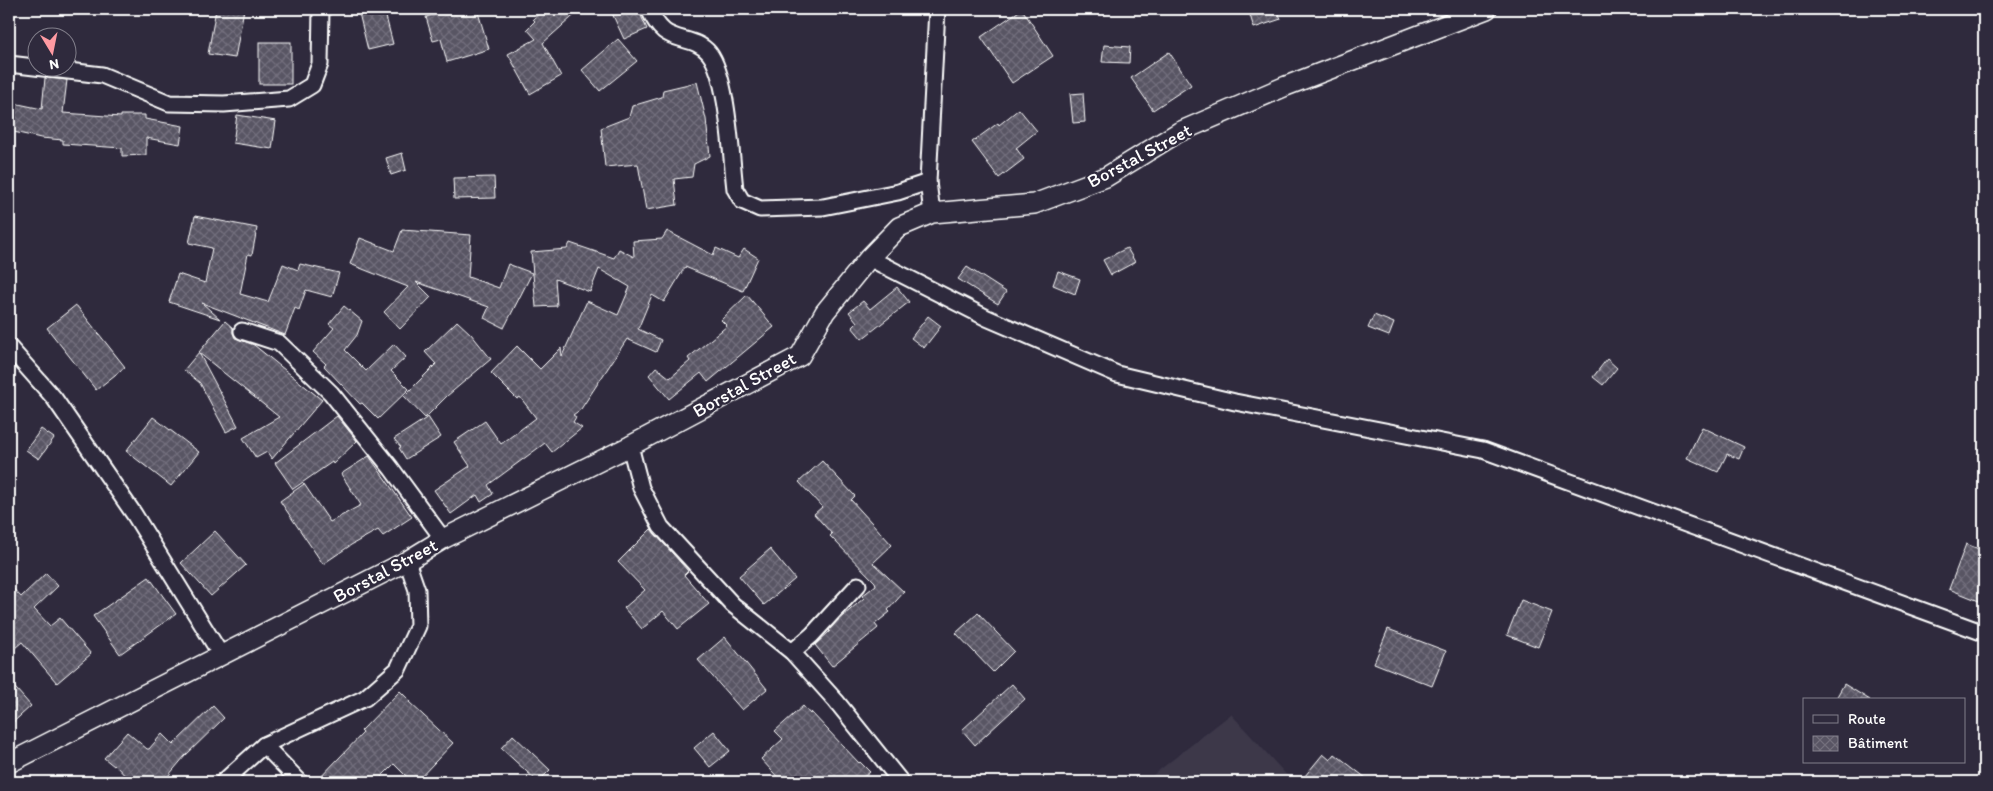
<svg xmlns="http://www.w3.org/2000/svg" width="1993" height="791" font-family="Itim,sans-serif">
<defs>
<pattern id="building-cross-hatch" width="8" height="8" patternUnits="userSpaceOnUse" patternTransform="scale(1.25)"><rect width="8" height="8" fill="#595564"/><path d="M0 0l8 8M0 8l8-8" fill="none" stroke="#726e7b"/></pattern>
</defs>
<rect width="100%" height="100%" fill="#2f2a3d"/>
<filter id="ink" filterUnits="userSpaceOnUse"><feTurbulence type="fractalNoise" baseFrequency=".02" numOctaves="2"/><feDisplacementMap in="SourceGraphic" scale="10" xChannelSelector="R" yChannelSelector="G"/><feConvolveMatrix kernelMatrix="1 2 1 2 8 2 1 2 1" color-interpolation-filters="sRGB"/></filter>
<g filter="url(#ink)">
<path fill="#3c3749" d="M1231,714l62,68h-149z"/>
<g fill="url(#building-cross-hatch)" stroke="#fff">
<path d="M216,9h28l-9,49 -27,-4z"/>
<path d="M374,9h10l9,35 -25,6 -9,-37z"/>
<path d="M439,9h38l12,40 -42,13 -6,-23 -8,2 -7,-24 14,-4z"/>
<path d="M544,9h37l-38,34 18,33 -31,18 -22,-40 28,-15 -9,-10 8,-8 -2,-2z"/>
<path d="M610,9h28l9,20 -23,10z"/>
<path d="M1022,9l31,47 -41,27 -31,-46z"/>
<path d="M1248,9h29l4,10 -27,9z"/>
<path d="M618,39l19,22 -37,30 -18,-21z"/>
<rect x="259" y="42" width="32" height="42"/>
<path d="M1104,45l26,2 -1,16 -27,-1z"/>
<path d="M1169,52l22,33 -38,25 -22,-32z"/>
<path d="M45,78l22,2 -4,33 58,4v-2h24v4l38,7 -3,18 -34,-6v17l-24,1v-8l-59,-4v-4l-22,-2 -32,-7v-29l33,7z"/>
<path d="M697,82l9,37 4,37 -16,8 -2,13 -18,2 3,26 -31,5 -8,-46 -33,3 -4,-39 28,-11 3,-11 30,-9 1,-7z"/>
<path d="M1083,93l2,29 -12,1 -3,-29z"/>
<path d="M1019,109l18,22 -21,17 8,11 -25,19 -27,-36 26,-19 1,2z"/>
<path d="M237,115l39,6 -4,28 -39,-6z"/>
<path d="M402,153l4,17 -15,5 -5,-17z"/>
<path d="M494,177l1,21 -41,1 -1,-21z"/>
<path d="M195,216l62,12 -5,27 -4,-1 -8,40 28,8 15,-38 15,6 2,-6 39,9 -7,24 -26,-7 -7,20 -4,-2 -10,27 -83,-32 18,16 -51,-17 9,-28 27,9 7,-35 -23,-5z"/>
<path d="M402,230l69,5 -3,42 31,11 9,-24 24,9 -28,55 -20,-10 5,-11 -73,-25 15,15 -31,32 -16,-17 24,-25 -58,-23 10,-26 34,13z"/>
<path d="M667,231l46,24 3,-7 22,10 6,-9 14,9 -15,33 -58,-24 -21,35 -12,-7 -14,34 23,11 -5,12 -29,-13 -46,70 -8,6 3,2 -3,5 9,6 -30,24 -7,-9 -57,42 5,9 -12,8 -4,-7 -26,19 -17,-24 36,-24 -16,-24 31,-21 16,23 35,-26 -16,-21 -3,2 -26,-26 26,-27 23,23 21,-21 1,8 25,-55 31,14 12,-28 -31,-18 -9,23 -35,-13 2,27 -21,1 -5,-55 36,-3 3,-6 44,15 5,-9 15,8 -1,-16 29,-2z"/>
<path d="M1127,248l8,14 -24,13 -8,-15z"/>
<path d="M967,267l39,25 -8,12 -40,-25z"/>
<path d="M1058,271l22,8 -5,15 -22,-9z"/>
<path d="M897,287l12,15 -47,37 -10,-12 5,-5 -8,-10 14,-11 7,8z"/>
<path d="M747,295l27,32 -66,55 -7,-9 -32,26 -20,-24 7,-8 14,11 20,-17 -2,-3 39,-32 -6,-6z"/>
<path d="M76,305l49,62 -29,23 -49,-62z"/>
<path d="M344,306l18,15 -5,14 -12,15 21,21 28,-27 12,13 -15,14 18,18 -31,30 -16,-16 -2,1 -36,-38 2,-2 -13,-12 21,-24 -5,-4z"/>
<path d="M1374,315l20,8 -5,13 -21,-8z"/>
<path d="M928,316l13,10 -17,22 -13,-10z"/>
<path d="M225,321l8,7v5l2,5 19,7 68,55 -50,59 -5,-7 -11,6 -13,-20 36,-21 -80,-64 39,73 -12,6 -26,-49 -16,-13z"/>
<path d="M457,321l14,13 20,25 -44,37 -22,22 -21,-22 32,-32 -11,-12z"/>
<path d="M1607,359l10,9 -14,17 -10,-8z"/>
<path d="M337,416l20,25 -24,23 -1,-2 -39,27 -18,-26z"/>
<path d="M153,417l46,35 -28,34 -45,-35z"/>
<path d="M428,417l13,20 -35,22 -7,-11 2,-1 -7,-8z"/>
<path d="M1702,427l42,20 -5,12 -12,-5 -9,18 -31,-14z"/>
<path d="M41,429l13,9 -15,21 -13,-9z"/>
<path d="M369,456l43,61 -29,19 -5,-6 -27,15 -28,19 -43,-63 24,-17 26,38 31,-17 -20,-31z"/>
<path d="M822,461l33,35 -4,4 41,45 -19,18 31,29 -16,18 2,2 -15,12 3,4 -46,38 -17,-21 15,-14 -1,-1 8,-9 27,-23 -2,-2 14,-11 -1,-3 -45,-46 2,-2 -18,-20 8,-7 -23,-25z"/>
<path d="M651,529l37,42 -4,4 25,29 -31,25 -15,-18 -21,18 -18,-21 21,-18 -27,-28z"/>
<path d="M215,531l31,34 -35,31 -30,-33z"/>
<path d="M1966,544l18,7v52l-35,-14z"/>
<path d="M770,549l25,30 -31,26 -25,-29z"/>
<path d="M46,573l12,13 -24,23 16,17 10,-8 31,36 -34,29 -35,-41 -7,6 -6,-8v-56l12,13z"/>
<path d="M149,577l27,37 -56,40 -27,-38z"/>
<path d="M1521,600l31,12 -14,35 -31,-12z"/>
<path d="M978,613l36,38 -21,21 -37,-39z"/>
<path d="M1388,629l58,22 -14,35 -58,-23z"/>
<path d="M725,637l42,52 -25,21 -44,-50z"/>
<path d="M9,681l22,25 -22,20z"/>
<path d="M1012,684l13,15 -50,46 -13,-15z"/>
<path d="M1844,684l26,16h-35z"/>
<path d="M400,691l10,10 -1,1 44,41 -37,39h-4l-18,-18 -18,18h-60l47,-49 -2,-2z"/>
<path d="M213,706l11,12 -39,38 -22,26h-32l-16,-17 -1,1 -10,-8 23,-26 20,17h2l13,-15 11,11z"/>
<path d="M803,706l7,8 1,-2 48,51 1,-1 10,10 -12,10h-76l-21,-23 22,-20 -8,-8z"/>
<path d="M714,731l16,20 -20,16 -16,-19z"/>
<path d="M513,735l37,35 -12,12 -37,-34z"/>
<path d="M1323,754l7,6 5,-6 36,28h-71z"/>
</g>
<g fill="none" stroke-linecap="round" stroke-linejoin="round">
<g stroke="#fff" stroke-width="19">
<g id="minor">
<path d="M649,9c3,7 9,17 15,22 12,10 33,7 45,22 19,24 22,103 26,136l7,12 18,8 63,-2 75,-15 30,-10"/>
<path d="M9,64l93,11 67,28 55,1 65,-5 23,-14 8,-21 1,-55"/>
<path d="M932,213l-4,-31 9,-173"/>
<path d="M869,258l118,60 130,56 118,28 248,48 501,183"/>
<path d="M242,331l37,12 52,50 60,75 52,71"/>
<path d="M9,347l45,51 80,116 87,141"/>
<path d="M630,446l11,42 20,39 72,78 59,47 44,49 65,81"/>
<path d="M792,652l20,-17 46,-50"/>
<path d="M264,745l36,37"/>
<path d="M223,782l41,-37 101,-47 33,-29 20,-43 -1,-36 -10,-29"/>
</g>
</g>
<g stroke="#fff" stroke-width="22">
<path id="tertiary" d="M9,763l398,-202 36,-22 187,-93 170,-90 25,-44 44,-54 30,-31 33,-14 102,-9 72,-27 73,-45 107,-46 201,-77"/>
</g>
<use href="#minor" stroke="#2f2a3d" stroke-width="15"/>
<use href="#tertiary" stroke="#2f2a3d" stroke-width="19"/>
</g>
</g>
<g text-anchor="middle" stroke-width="4.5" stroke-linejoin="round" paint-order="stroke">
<g font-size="19" fill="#fff" stroke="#2f2a3d">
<text transform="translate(1139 155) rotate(-28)" y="7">Borstal Street</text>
<text transform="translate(744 384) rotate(-29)" y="7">Borstal Street</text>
<text transform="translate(385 570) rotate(-28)" y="7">Borstal Street</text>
</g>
</g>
<rect width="1993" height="791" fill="none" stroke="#2f2a3d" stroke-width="30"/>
<rect x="15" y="15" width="1963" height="761" fill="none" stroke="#fff" stroke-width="2" filter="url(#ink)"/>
<rect x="1803" y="698" width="162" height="65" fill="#2f2a3d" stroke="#827f8b"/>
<rect x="1813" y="715" width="25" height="8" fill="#2f2a3d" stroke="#827f8b"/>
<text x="1848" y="724" font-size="15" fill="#ffffff">Route</text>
<rect x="1813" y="736" width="25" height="15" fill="url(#building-cross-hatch)" stroke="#827f8b"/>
<text x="1848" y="748" font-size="15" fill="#ffffff">Bâtiment</text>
<g transform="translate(52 52) rotate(170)"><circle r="24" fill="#2f2a3d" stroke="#827f8b"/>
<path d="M0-4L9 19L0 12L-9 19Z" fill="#ff9aa2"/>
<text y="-8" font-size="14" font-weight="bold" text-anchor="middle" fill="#ffffff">N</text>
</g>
</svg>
